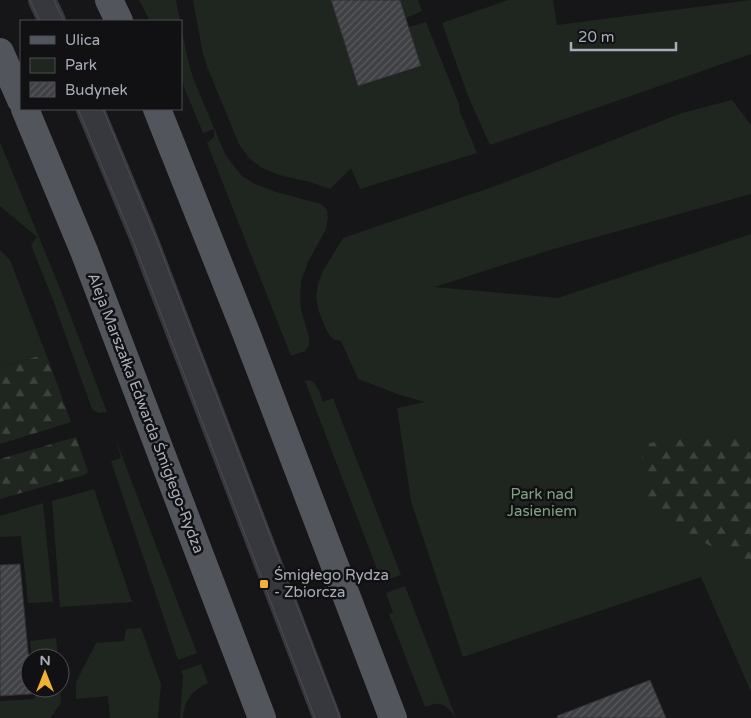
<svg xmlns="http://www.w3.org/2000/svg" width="751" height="718" font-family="'Varela Round',sans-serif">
<defs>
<pattern id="forest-firs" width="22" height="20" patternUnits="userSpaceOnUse" patternTransform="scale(1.25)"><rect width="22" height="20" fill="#1e261f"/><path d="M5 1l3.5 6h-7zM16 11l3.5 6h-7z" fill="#3c433d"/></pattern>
<pattern id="building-hatch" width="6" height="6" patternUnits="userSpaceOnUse" patternTransform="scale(1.25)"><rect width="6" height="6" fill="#404145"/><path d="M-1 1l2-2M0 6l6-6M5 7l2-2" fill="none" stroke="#595a5e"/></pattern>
</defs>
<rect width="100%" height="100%" fill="#161618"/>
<g fill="#1e261f">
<path d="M139,0h37l4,21h-30z"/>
<path d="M193,0h138l27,86 63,-19 -12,-40 17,-5 33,82 1,8 17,41 -117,36 -9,-21 -21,21 -20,-7 -31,-7 -17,-7 -13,-10 -10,-14 -31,-75 -5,-15z"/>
<path d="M400,0h18l4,11 -16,7z"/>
<path d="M508,0h45l4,25 194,-25v54l-261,91 -22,-49 -26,-73z"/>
<path d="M181,27l7,33 5,18 32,76 8,11 9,11 13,8 21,8 45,12 6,6 1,8 -2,11 -18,33 -7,19 -1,17 1,12 8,27v8l-4,6 -14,5 -84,-213 7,-6v-8l-11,4 -22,-53z"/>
<path d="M732,100l19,25v69l-201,56 -115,37 123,11 193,-64v458l-50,-115 -238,80 -52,-156 -14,-93 28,-6 -25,-7 -42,-16 -17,-38 -6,-1 -4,-3 -4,-6 -8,-19 -3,-14 2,-14 5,-13 20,-33 158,-54 181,-71z"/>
<path d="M0,142l61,149 46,121 -9,1 -6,-4 -39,-109 -22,-55 6,-8 -37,-31z"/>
<path d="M0,250l10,10 36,94 -46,13z"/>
<path d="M310,380c8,4 10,14 13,22l10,-4 68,177 -19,7 -77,-201z"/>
<path d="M115,438l82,215 -19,7 -67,-199 10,-3z"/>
<path d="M94,489l38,113 -72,5 -8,-106z"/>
<path d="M43,503l10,99 -25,1 -7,-67 -21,1v-21z"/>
<path d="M405,586l51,132c-10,-14 -15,-18 -31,-11l-36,-93 4,-1 -7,-20z"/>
<path d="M141,628l20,56 -3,34h-48l-2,-22 -32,3v-17l20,-39 28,-2 2,-12z"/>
<path d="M56,638l2,20h-26l-2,-17z"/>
<path d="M201,664l7,19c-16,8 -24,17 -25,35h-3l3,-42 -2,-5z"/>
<path d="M34,688h26l1,15 -11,15h-50v-17l35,-2z"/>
</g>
<g fill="url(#forest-firs)">
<path d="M46,354l25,68 -71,22v-77z"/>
<path d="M720,434l31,5v121l-19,-4 -73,-35 -15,-35 -3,-42z"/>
<path d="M76,437l12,35 -4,3 -84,24v-40z"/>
</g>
<g fill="url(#building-hatch)" stroke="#303034">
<path d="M331,0h69l21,66 -63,20z"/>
<path d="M20,564l10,109v15h1l1,6 -32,2v-131z"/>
<path d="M650,680l16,38h-108l-1,-2z"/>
</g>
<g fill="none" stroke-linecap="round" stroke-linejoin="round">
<g stroke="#37383d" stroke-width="28">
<path d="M42,0l10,21"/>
<path d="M90,109l52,125 185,484"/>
</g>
<g stroke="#53555c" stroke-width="28">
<path d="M109,0l10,21"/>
<path d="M0,52l21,48"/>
<path d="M25,109l59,142 178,467"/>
<path d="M157,109l88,221 148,388"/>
</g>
<g stroke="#4a4c52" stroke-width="1">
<path d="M30,0l10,21"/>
<path d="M54,0l10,21"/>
<path d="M78,109l56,134 181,475"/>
<path d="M103,109l55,134 182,475"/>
</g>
</g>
<rect fill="#f2b134" stroke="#111113" stroke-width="2" x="259" y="579" width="10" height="10" rx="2.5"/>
<g text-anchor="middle" stroke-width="5" stroke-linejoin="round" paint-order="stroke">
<g font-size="15" fill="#a8adb8" stroke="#111113">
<text transform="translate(146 413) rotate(69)" y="5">Aleja Marszałka Edwarda Śmigłego-Rydza</text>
</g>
<g font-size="15" fill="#7fa381" stroke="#111113">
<text x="542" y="499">Park nad<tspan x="542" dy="17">Jasieniem</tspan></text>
</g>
<g font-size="15" fill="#a8adb8" stroke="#111113" text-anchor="start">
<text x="274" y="580">Śmigłego Rydza<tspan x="274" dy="17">- Zbiorcza</tspan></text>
</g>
</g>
<rect x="20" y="20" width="162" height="90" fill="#111113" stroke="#4d4f55"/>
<rect x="30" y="36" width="25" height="8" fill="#53555c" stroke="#4d4f55"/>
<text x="65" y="45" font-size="15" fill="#a8adb8">Ulica</text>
<rect x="30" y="58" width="25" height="15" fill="#1e261f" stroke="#4d4f55"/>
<text x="65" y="70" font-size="15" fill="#a8adb8">Park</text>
<rect x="30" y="82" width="25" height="15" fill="url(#building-hatch)" stroke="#4d4f55"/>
<text x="65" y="95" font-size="15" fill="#a8adb8">Budynek</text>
<g transform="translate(45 673)"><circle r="24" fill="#111113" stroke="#4d4f55"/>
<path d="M0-4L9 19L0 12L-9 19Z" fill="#f2b134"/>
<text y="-8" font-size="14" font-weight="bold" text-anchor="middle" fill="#a8adb8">N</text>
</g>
<path d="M571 42v8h105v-8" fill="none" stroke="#a8adb8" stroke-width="2.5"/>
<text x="578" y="42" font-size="15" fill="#a8adb8" stroke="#111113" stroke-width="4" paint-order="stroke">20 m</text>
</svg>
